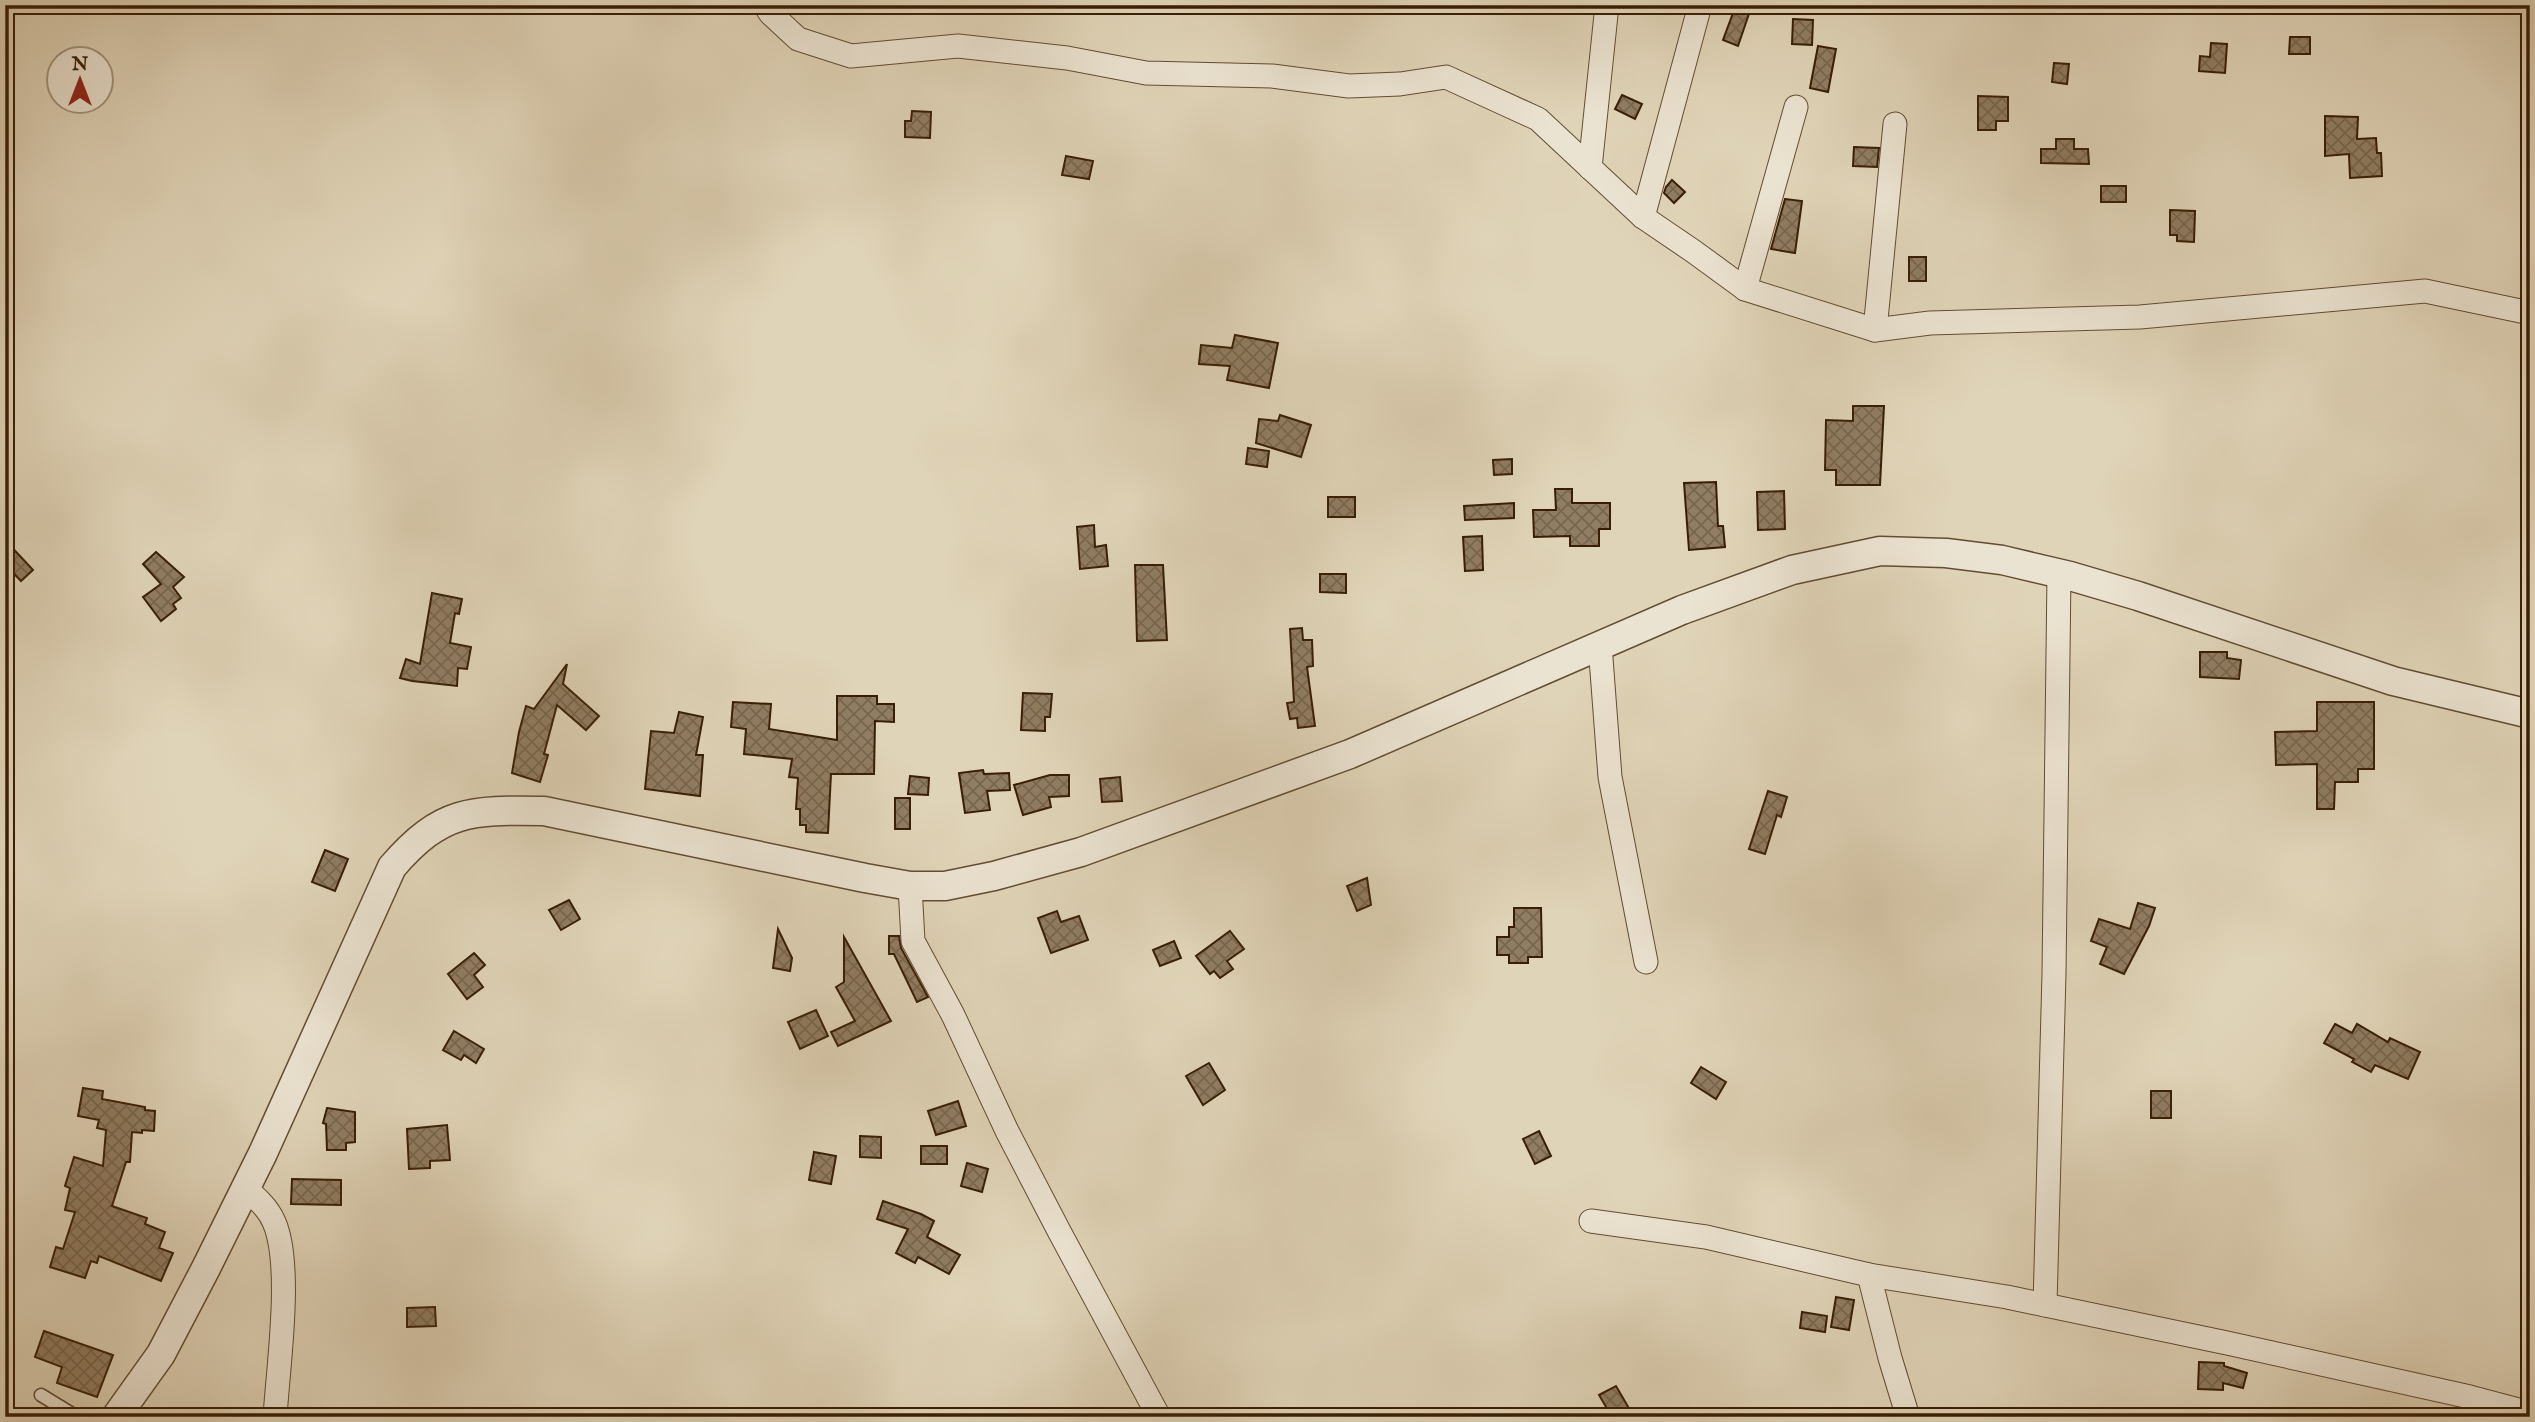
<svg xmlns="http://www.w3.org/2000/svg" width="2535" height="1422" font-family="'IM FELL English',serif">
<defs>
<pattern id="building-cross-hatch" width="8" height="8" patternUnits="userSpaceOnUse" patternTransform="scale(1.75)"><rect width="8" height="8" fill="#907d62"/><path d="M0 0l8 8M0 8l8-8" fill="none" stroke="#77664f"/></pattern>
</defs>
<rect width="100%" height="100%" fill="#e0d4b8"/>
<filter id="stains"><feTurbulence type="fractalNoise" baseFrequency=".00286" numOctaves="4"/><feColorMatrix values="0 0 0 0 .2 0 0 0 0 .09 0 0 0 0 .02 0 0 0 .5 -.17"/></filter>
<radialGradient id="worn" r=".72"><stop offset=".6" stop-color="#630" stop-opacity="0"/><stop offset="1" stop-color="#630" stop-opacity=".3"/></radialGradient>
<g fill="url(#building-cross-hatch)" stroke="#391e05" stroke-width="2">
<path d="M1736,5h16l-14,41 -15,-6z"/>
<path d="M1793,19l20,1 -1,25 -20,-1z"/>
<path d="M2290,37h20v17h-21z"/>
<path d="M2211,43l16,1 -2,29 -26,-2 1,-15 10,1z"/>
<path d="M1818,46l18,3 -8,43 -18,-4z"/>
<path d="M2054,63l15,1 -2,20 -15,-2z"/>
<path d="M1622,95l20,9 -7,15 -20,-10z"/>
<path d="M1978,96l30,1v24h-12v9h-18z"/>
<path d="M912,111l19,1 -1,26 -25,-1v-16h6z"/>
<path d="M2325,116l33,1 -1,22 19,-1 1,15h4l1,23 -32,2 -1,-24 -24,2z"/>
<path d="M2056,139h18v10h14l1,15 -48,-1v-14h15z"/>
<path d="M1854,147l25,1 -2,19 -24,-1z"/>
<path d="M1066,156l27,5 -4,18 -27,-4z"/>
<path d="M1672,180l13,12 -11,11 -10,-10 2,-6z"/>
<rect x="2101" y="186" width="25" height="16"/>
<path d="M1785,199l17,2 -7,52 -24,-4z"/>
<path d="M2170,210l25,1 -1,31 -17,-1v-6h-7z"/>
<rect x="1909" y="257" width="17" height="24"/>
<path d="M1235,335l43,8 -9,45 -42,-8 3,-14 -31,-2 2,-19 31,3z"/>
<path d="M1853,406h31l-4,79h-44v-15h-11l1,-50 27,1z"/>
<path d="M1280,415l31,10 -10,32 -45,-14 3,-24 19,2z"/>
<path d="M1248,448l21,3 -2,16 -21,-3z"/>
<path d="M1512,459v15l-18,1 -1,-15z"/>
<path d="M1716,482l2,44h5l2,21 -36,3 -5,-67z"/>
<path d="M1555,489h17v14h38v26h-11v17h-29v-10l-36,1 -1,-27h23z"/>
<path d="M1784,491l1,38 -27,1 -1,-38z"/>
<rect x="1328" y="497" width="27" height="20"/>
<path d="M1514,503v15l-49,2 -1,-14z"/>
<path d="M1094,525l1,22 11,-2 2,21 -28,3 -3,-42z"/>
<path d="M1482,536l1,34 -18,1 -2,-34z"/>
<path d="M5,540l28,30 -12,11 -16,-17z"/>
<path d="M156,552l28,25 -11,10 8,11 -8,6 3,5 -15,12 -18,-24 18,-13 -18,-20z"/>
<path d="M1135,565h28l4,75 -30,1z"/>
<path d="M1320,574h26v19l-26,-1z"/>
<path d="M432,593l30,6 -3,15 -4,-1 -5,30 21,4 -4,22 -9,-1 -1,18 -45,-5 -12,-3 6,-19 14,5z"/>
<path d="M1302,628l1,12h9l1,26 -6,1 8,59 -17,2 -1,-10 -7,1 -3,-16 7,-1 -4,-73z"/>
<path d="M2200,652h27v6l14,2 -2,19 -39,-2z"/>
<path d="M567,664l-4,20 36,32 -13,14 -29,-25 -13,49 4,1 -8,27 -28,-9 7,-41 7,-26 8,3z"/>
<path d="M1023,693l29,1 -2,23h-5v14l-24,-1z"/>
<path d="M837,696h40v8h17v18l-19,-1 -1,53h-43l-3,59 -22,-1v-7h-6v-16h-4l2,-31 -9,-1 3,-18 -48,-5 2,-25 -15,-2 2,-25 38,2 -2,25 68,11z"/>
<path d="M2317,702h57v67h-16v13h-23l-1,27h-17v-45l-41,1 -1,-33 42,-1z"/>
<path d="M679,712l24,5 -7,38h7l-3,41 -55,-7 6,-58 23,2z"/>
<path d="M983,770l1,4 25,-1 1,17 -23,1 3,19 -25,3 -6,-40z"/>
<path d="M1050,775h19v21l-20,1 2,10 -28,8 -9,-30z"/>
<path d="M910,776l19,2 -1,17 -20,-1z"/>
<path d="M1120,777l2,24 -20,1 -2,-23z"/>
<path d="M1768,791l19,6 -6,20 -4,-2 -12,39 -16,-5z"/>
<rect x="895" y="798" width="15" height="31"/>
<path d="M325,850l23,9 -13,32 -23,-9z"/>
<path d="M1367,878l4,27 -14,6 -10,-25z"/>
<path d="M569,900l11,19 -19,11 -12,-20z"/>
<path d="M2138,903l17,5 -6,18 -25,48 -24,-10 7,-17 -16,-6 8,-22 31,10z"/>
<path d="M1514,908h27l1,49h-14v6h-19v-8h-12v-18h12v-10h5z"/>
<path d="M1057,911l4,11 18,-6 9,24 -37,13 -13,-35z"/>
<path d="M778,929l14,29 -2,13 -17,-3z"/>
<path d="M1230,931l14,18 -17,12 6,8 -13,9 -6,-7 -4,3 -14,-18z"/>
<path d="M889,936h10l2,12 27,49 -11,5 -23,-48h-5z"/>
<path d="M844,937l47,84 -53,25 -7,-14 24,-11 -19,-34 8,-5z"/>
<path d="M1174,941l7,17 -21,8 -7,-16z"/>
<path d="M474,953l11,12 -11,10 9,12 -16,12 -19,-25z"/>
<path d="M816,1010l12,26 -28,13 -12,-27z"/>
<path d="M2335,1024l17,9 5,-9 31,18 2,-4 30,14 -12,27 -33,-14 -4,7 -19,-10 2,-3 -30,-16z"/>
<path d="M454,1031l30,18 -8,14 -12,-8 -3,5 -18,-10z"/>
<path d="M1209,1063l16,27 -22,15 -17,-29z"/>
<path d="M1701,1067l25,15 -10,17 -25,-16z"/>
<path d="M83,1088l20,3 -1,8 43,8v3l10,1 -1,20 -12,-1v3l-10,-1 -2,30h-4l-14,44 35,12 -2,6 20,8 -6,16 14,5 -12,28 -62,-25 -2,7 -6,-2 -6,17 -35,-11 6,-20 7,2 12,-37 -10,-2 5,-22 -5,-2 9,-29 29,9 3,-36 -9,-2 2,-8 -21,-4z"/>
<rect x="2151" y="1091" width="20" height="27"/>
<path d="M958,1101l8,25 -30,9 -8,-24z"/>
<path d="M327,1108l28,4v30l-9,1v7h-19l-1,-26 -3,-1z"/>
<path d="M447,1125l3,35 -20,1v7l-21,1 -2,-40z"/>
<path d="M1539,1131l12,25 -16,8 -12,-25z"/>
<path d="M860,1136l21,1v21l-21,-1z"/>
<rect x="921" y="1146" width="26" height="18"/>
<path d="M814,1152l22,4 -5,28 -22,-4z"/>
<path d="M967,1163l21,6 -6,23 -21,-6z"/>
<path d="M292,1179l49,1v25l-50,-1z"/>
<path d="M883,1201l38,13 13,7 -7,16 33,18 -11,19 -31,-17 -3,6 -19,-10 12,-24 -31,-10z"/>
<path d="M1836,1297l18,3 -5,30 -18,-3z"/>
<path d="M435,1307l1,19 -29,1v-19z"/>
<path d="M1802,1312l25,4 -2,16 -25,-4z"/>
<path d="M44,1331l69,24 -16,42 -40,-14 5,-16 -27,-10z"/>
<path d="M2199,1362l25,1v3l23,7 -4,15 -20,-5v7l-25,-1z"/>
<path d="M1616,1386l18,31h-22l-13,-22z"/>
</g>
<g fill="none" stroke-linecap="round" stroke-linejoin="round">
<g stroke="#634c32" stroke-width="15">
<path id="service" d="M41,1395l36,22"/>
</g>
<g stroke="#634c32" stroke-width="25">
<g id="minor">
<path d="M765,5l5,8 28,26 53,17 107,-10 109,12 79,15 126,3 77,10 51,-2 46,-7 92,42 105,98 50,34 52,38 130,41 55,-7 210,-6 285,-26 105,22"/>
<path d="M1590,168l17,-163"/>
<path d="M1643,217l57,-212"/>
<path d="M1745,289l51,-182"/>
<path d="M1875,330l20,-206"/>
<path d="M1600,645l10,132 36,185"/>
<path d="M910,886l3,55 40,74 54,116 52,100 100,186"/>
<path d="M246,1189c11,9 22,19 28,33 19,43 4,145 1,195"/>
<path d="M1591,1221l115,16 163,38 138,22 220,46 243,54 60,16"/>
<path d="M1869,1275l21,83 18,59"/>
<path d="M2045,1305l9,-331 5,-400"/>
</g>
</g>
<g stroke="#634c32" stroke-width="31">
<path id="tertiary" d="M116,1417l45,-63 45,-86 57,-115 129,-286c50,-58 79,-57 152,-56l321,67 45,8h35l49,-10 87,-24 269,-98 332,-144 110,-40 88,-19 66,2 56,7 68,16 68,20 255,85 137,33"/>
</g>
<use href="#service" stroke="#ebe3d1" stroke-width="12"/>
<use href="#minor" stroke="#ebe3d1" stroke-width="23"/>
<use href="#tertiary" stroke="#ebe3d1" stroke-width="28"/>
</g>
<rect width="2535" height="1422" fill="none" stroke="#e0d4b8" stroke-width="28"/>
<rect x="7" y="7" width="2521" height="1408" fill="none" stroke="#391e05" stroke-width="3.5"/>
<rect x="14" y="14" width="2507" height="1394" fill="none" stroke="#391e05" stroke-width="2"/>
<g transform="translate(80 80)"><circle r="33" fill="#ebe3d1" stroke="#a4947f" stroke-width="2"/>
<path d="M0-5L12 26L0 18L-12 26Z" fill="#8f2418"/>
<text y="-10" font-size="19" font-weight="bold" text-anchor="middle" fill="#391e05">N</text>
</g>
<rect width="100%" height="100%" filter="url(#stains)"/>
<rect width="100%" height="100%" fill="url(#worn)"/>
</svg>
